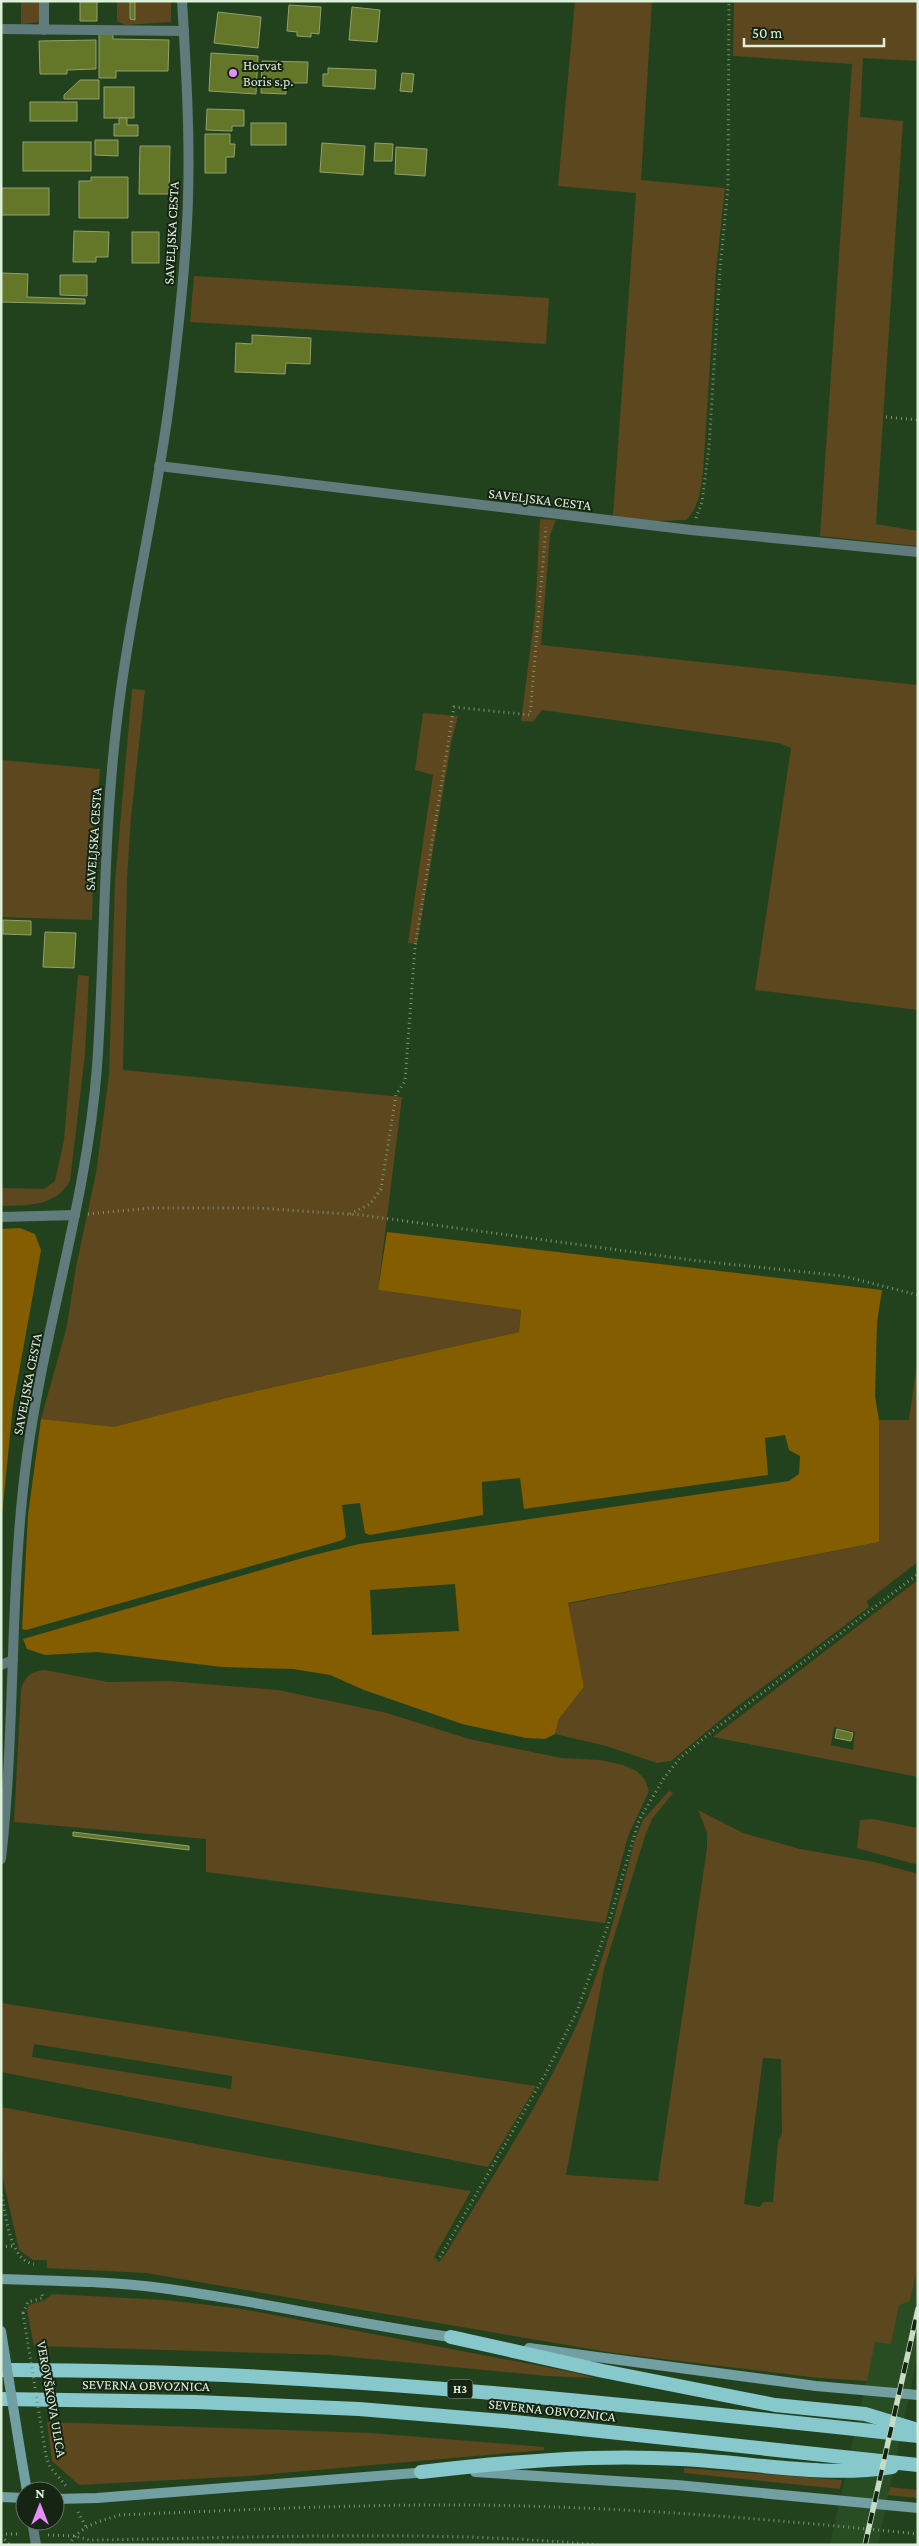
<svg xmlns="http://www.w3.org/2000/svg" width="919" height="2546" font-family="'Crimson Pro',serif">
<rect width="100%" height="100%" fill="#22421d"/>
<path fill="#284d22" d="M918,2266v86l-40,193h-48l45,-204 16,2 8,-39 11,-3z"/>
<g fill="#5c471e" fill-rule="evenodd">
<path d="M21,1h21v21l-21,2z"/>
<path d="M117,1h54v21l-46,3 -8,-4z"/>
<path d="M575,1h77l-11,179 84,8 -9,83 -13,201c-3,19 -3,34 -17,48l-31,1 -42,-5 23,-323 -78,-7z"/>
<path d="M734,1h184v60l-55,-3 -3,59 43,4 -27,403 42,7v15l-98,-10 32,-472 -119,-8z"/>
<path d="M194,276l355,22 -3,46 -356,-22z"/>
<path d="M540,519l16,1 -6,15 -9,110 377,40v325l-163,-20 36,-242 -12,-5 -237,-33 -9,12 -12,-1 14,-108z"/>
<path d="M132,689l13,1 -14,127 -4,61 -4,192 279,27 -24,193 143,20 -2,22 -289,65 -116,31 -73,-9 26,-93 9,-59 20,-94 13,-98 6,-192z"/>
<path d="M423,713l35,3 -6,23 -35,205 -9,-1 25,-168 -18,-5z"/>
<path d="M1,760l99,9 -6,76 -2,75 -91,-3z"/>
<path d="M78,975l11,1 -4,78 -15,127c-15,26 -42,24 -69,25v-18l43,1 11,-8 9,-41z"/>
<path d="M918,1356v206l-51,39 2,6 -134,101 -64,53 -14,2 -51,-17 -51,-12 4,-15 25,-32 -17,-83 312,-62v-122h30z"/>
<path d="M918,1580v197l-205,-40zM834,1727l21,5 -2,18 -22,-5z"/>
<path d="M45,1670l63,12 61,-1 109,9 109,23 82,26 92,19 39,2 23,5 14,6 8,9 4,11 -21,45 -23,87 -399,-51v-33l-192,-17 7,-132c3,-13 10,-19 24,-20z"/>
<path d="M669,1791l4,2 -21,26 -7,17 -41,133 -38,206 92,6 49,-333v-15l-9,-23 45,23 57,16 74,13 44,12v392l-8,35 -11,4 -8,39 -16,-2 -8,39 -48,-3 -205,-25 -468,-80 -99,-5v-8h-14l-14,-10 -16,-71 -2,-72 264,50 206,34 -37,66 5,5 6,-7c44,-73 92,-146 129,-224 28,-60 44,-127 61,-191l8,-20zM763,2058l18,1 1,75 -4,7 -5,61h-10l-3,5 -16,-3z"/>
<path d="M873,1819l45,9v37l-61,-17 3,-28z"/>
<path d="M1,2003l535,83 -48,81 -487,-95zM34,2044l198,32 -1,13 -199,-32z"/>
<path d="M52,2294l114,6 76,9 335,64 17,5 -47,-2 -217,-21 -296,-9 -7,-36 2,-5 16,-5z"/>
<path d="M47,2422l324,11 173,14v3l-297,26 -168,9 -27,-24z"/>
<path d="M684,2468l158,12 -2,9 -156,-16z"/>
<path d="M890,2487l28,3v8l-30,-3z"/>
</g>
<g fill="#835d00" fill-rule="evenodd">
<path d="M20,1228l15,6 6,16 -28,155 -12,120v-296z"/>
<path d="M387,1232l495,58 -5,32 -2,74 4,24v122l-311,61 16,84 -25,32 -4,15 -10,5 -19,-1 -64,-14 -98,-34 -34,-15 -37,-6 -71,-2 -125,-15 -52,3 -18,-6 -4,-10 283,-82 53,-13 430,-63 10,-7 1,-18 -11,-6 -4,-15 -20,3 3,37 -244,34 -4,-31 -38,4 1,33 -113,20 -5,-2 -5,-30 -18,2 4,32 -3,3 -317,90 -4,-1 6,-114 13,-96 73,8 116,-30 289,-65 2,-22 -143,-20zM455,1584l4,47 -87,4 -2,-45z"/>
</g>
<g fill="#647628" stroke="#92a06e">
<path d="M80,1h25l-8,1v19h-17z"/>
<path d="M130,1h5v19l-5,-1z"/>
<path d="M289,5l32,2 -2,27 -8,-1v4l-14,-1v-4l-10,-1z"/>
<path d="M352,7l28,3 -3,32 -28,-2z"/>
<path d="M218,12l43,5 -3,31 -44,-5z"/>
<path d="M99,34h14v5l56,1 -1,31h-52v7h-17z"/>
<path d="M96,40v29l-29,1v4h-27l-1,-33z"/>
<path d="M211,53l47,3 -2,38 -47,-3z"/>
<path d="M262,61l46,1 -1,21h-21v11l-25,-1z"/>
<path d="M328,68l48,2 -1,19 -52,-3v-12h5z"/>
<path d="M402,73l12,1 -2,18 -12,-1z"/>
<path d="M80,80h19v19h-35v-4z"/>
<rect x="104" y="87" width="30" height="31"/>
<rect x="30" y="102" width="47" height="19"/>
<path d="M207,109l37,1v16h-12v5l-26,-1z"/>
<path d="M119,118h8v7h11v11h-24v-12h5z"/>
<rect x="251" y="123" width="35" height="22"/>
<path d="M205,134h25v10h5l-1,13h-8v16h-21z"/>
<path d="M95,140h23v16l-23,-1z"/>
<rect x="23" y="142" width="68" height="29"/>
<path d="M322,143l43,3 -2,29 -43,-3z"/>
<path d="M375,143l18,1 -1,17h-18z"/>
<path d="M140,146h30l-1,48h-30z"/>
<path d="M396,147l31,2 -2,27 -30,-2z"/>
<path d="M91,177h37v41h-49v-37h12z"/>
<rect x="1" y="188" width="48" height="27"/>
<path d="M74,231l35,1 -1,25h-12v5h-23z"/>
<rect x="132" y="232" width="27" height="31"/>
<path d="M1,273l27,1 -1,23 58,2v5l-84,-2z"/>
<path d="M60,275h27v21l-27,-1z"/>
<path d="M252,335l59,3 -1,26 -24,-1 -1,11 -50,-2 1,-29 16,1z"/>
<path d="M3,920l28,1v14l-28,-1z"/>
<path d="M45,932l31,1 -2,35 -31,-1z"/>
<path d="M837,1729l16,4 -2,8 -16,-3z"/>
<path d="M73,1832l116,14v4l-116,-14z"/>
</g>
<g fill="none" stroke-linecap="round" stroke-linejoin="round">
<g stroke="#7b9577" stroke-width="3" stroke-dasharray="1 4" stroke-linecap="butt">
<path d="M886,417l32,3"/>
<path d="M696,518l6,-16 7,-55 11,-178 8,-82 1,-186"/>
<path d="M88,1214l63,-6h105l105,7 338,46 144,15 75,19"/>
<path d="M350,1214l20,-10 11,-15 15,-94 9,-14 10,-134 39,-240 76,8 16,-188"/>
<path d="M1,2190c4,21 8,71 33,74"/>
<path d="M1,2247l12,-1"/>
<path d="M440,2257l105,-182 32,-64 31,-86 31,-105 25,-42 16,-20 30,-25 208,-159"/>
<path d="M23,2313l5,-11 15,-4 -1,-4"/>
<path d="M46,2456l4,11 16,19"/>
<path d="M78,2512l8,15"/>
<path d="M1,2534h20"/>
<path d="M48,2535l27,1 14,4c169,-2 341,-11 510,5"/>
<path d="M1,2536l9,9"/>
<path d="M69,2545c10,-19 31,-24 51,-30 119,-5 238,-11 357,-10 147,2 295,14 441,29"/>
</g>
<path stroke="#5f7b7c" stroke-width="10" d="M1,1665l12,-5"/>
<g stroke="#5f7b7c" stroke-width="10">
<path d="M1,29l183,2"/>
<path d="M44,30v-29"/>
<path d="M159,466l532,64 227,22"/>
</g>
<g stroke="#5f7b7c" stroke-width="10">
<path d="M1,1217l74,-2"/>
<path d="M1,1859c15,-134 8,-270 26,-403 18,-131 60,-257 70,-389 8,-112 6,-225 19,-338 12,-109 39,-216 53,-324 9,-69 17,-138 19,-206 2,-66 -2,-132 -6,-198"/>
<path d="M32,2521l4,24"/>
</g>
<g stroke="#729fa2" stroke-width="10">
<path d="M1,2279c53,2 107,2 160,9 100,13 197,37 297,50"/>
<path d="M529,2348l287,38 102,9"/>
<path d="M21,2456l6,35"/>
<path d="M475,2472l202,13 241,23"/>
<path d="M1,2497l24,1"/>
<path d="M55,2499l42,-1 331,-26"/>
</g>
<g stroke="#86c8cc" stroke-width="14">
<path d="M451,2337l152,34 172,34 90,9 53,16"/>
<path d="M1,2370c307,-1 612,33 917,66"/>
<path d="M1,2399l194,3 164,7 156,13 403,43"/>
<path d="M421,2472c86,-10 174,-18 260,-13 70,3 142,19 211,8"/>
</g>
<g stroke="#c8dcc3" stroke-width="5.5">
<path id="rail" d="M865,2545l53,-236"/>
</g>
<use href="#rail" stroke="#162414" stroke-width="4" stroke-dasharray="11" stroke-linecap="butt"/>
<path stroke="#7b9577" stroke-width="3" stroke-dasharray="1 4" stroke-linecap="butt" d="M23,2313l23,143"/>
<path stroke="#729fa2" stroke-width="10" d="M1,2331l20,125"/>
</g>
<circle fill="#ea8dfc" stroke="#162414" stroke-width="2" cx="233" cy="73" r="5"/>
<g text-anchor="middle" stroke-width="4" stroke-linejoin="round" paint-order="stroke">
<rect fill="#162414" stroke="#a1b39e" stroke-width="1" x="447.5" y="2379.5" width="25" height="19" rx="4"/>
<g font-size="12" font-weight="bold" fill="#ddf0d9">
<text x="460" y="2393">H3</text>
</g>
<g font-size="14" fill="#ddf0d9" stroke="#162414" text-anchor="start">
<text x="243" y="70">Horvat<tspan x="243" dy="16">Boris s.p.</tspan></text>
</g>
<g font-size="14" fill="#ddf0d9" stroke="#162414">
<text transform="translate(171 233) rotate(-87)" y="5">SAVELJSKA CESTA</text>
<text transform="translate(540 499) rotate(7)" y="5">SAVELJSKA CESTA</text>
<text transform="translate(93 839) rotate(-86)" y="5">SAVELJSKA CESTA</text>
<text transform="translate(27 1384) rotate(-79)" y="5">SAVELJSKA CESTA</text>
<text transform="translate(146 2385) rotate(1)" y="5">SEVERNA OBVOZNICA</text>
<text transform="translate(52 2399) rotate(80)" y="5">VEROVŠKOVA ULICA</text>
<text transform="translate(552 2410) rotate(6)" y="5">SEVERNA OBVOZNICA</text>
</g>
</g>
<rect width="919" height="2546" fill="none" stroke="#ddf0d9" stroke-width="5"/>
<g transform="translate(40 2506)"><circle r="24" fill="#162414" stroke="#667663"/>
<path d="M0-4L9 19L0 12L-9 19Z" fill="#ea8dfc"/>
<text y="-8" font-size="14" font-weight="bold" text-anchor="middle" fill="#ddf0d9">N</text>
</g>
<path d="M744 38v8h140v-8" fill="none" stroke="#ddf0d9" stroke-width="2.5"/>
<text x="752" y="38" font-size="15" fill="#ddf0d9" stroke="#162414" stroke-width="4" paint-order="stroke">50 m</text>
</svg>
